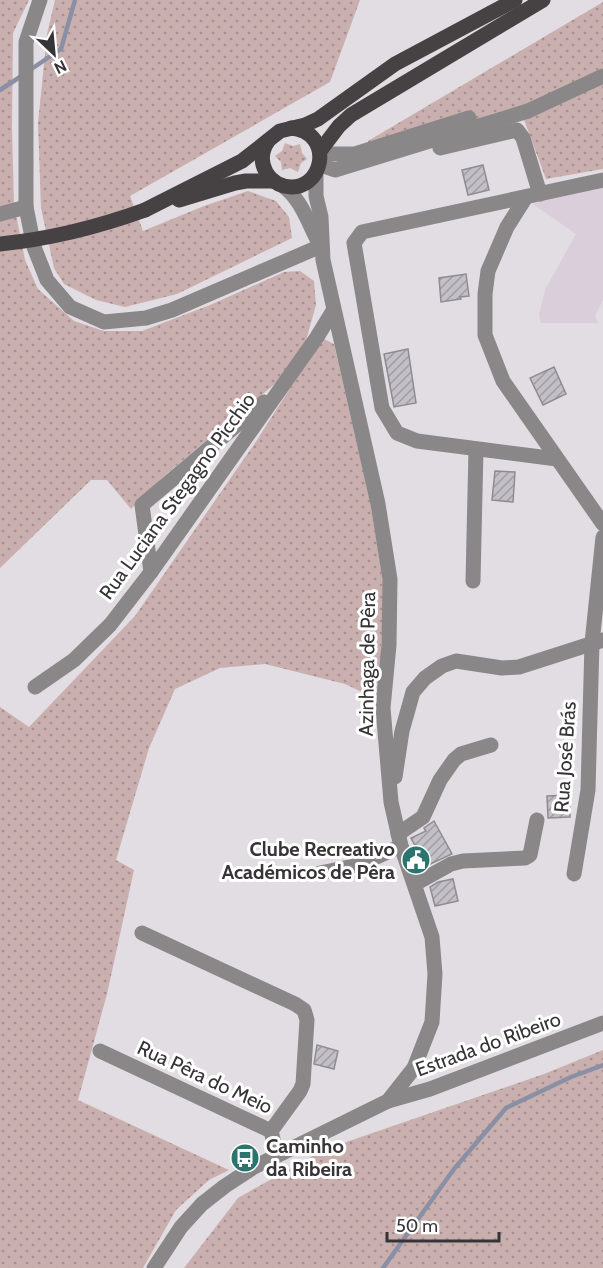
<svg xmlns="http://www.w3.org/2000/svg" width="603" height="1268" font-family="Cabin,sans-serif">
<defs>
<pattern id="grass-dots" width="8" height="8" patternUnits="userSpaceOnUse" patternTransform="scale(1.5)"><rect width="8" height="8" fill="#caafaf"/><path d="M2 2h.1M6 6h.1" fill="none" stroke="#a58f8f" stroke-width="1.8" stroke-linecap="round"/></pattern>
<pattern id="building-hatch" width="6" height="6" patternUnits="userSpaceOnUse" patternTransform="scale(1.5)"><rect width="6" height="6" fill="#c2c0c6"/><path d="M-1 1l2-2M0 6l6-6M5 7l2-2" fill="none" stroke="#9e9da2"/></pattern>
</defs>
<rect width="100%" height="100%" fill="#e2dde2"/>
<path fill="#d9ced9" d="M603,185v115l-8,16 3,7h-57l-2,-9 6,-24 31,-56 -43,-30 46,-14z"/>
<g fill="url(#grass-dots)">
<path d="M0,0h29l-16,33 -1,95 2,76 11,56 13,29 36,32 30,10h38l68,-26 74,-33 16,-1 14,10 2,24 -11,39 -29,39 -112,93 -33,33 -24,-29h-16l-91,88z"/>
<path d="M55,0h305l-30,82 -200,114 13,35 61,-25 44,-15 28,10 13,16 3,21 -115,56 -52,13 -29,-7 -32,-16 -10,-16 -13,-60 -3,-85 9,-89z"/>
<path d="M603,2v167l-57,10 -23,-62 -153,37 -2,-13z"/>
<path d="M285,143l8,3 7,-2 2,9 5,6 -6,4 -3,9 -8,-4 -8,2 -1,-8 -6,-6 7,-5z"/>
<path d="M322,338l12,6 36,157 14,86 -5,113 -34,-16 -80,-20 -45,4 -45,21 -26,59 -33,112 18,10 -27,124 -29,106 151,70 -20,10 -33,30 -33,58h-143v-561l29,20 106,-111 122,-176z"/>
<path d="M603,1050v218h-419l54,-70 85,-48 221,-76z"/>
</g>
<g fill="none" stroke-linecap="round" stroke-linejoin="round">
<g stroke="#8990a5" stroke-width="4.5">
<path d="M30,70l31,-21 14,-49"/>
<path d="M0,90l23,-15"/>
<path d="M383,1268l71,-99 52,-61 65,-31 32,-12"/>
</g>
</g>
<g fill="url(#building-hatch)" stroke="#8e8c92" stroke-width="1.5">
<path d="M483,165l6,25 -21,5 -6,-25z"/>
<path d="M466,274l3,22 -9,1 1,2 -20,3 -2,-24z"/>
<path d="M408,349l8,54 -22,4 -10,-53z"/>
<path d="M554,367l12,27 -23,11 -13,-27z"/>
<path d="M495,471l20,1 -2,30 -21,-2z"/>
<path d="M570,795v22l-22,1 -1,-22z"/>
<path d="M434,821l18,33 -26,12 -15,-28 15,-7 -2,-3z"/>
<path d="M453,879l5,22 -23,5 -5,-19 8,-5z"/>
<path d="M317,1045l21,6 -4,18 -20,-5z"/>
</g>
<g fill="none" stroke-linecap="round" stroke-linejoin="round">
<g stroke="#8a8788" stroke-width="15">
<path d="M40,0l-14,42v165l8,40 13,33 23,27 34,15 42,-4 26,-8 149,-64"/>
<path d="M440,148l77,-18 6,8 17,56"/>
<path d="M321,154h34l114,-36"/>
<path d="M320,165l15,5 193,-59 75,-35"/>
<path d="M283,186c19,14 25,37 36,57"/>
<path d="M526,197l-19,30 -19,44 -3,23v41l18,46 100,143"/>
<path d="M0,214l26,-7"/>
<path d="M557,459l-140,-18 -20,-8 -15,-25 -28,-165 8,-11 241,-52"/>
<path d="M151,572l-9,-67 122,-103"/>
<path d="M473,581l3,-132"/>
<path d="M35,687l39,-27 36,-35 41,-53 166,-235 16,-26"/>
<path d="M395,777l7,-46 11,-39 12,-14 17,-12 14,-5 46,7 17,-1 84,-27"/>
<path d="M398,834l25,-17 17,-37 14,-20 7,-6 30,-9"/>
<path d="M320,873l39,-8 42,-19"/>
<path d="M574,874l14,-84 4,-147 11,-106"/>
<path d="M415,884l36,-20 12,-3 62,-3 5,-3 7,-35"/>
<path d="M142,933l153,71 9,6 3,10 -4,64 -3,7 -29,40"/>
<path d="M100,1051l171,80 6,24"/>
<path d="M388,1101l42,-12 173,-66"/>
<path d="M154,1268l27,-41 21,-23 23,-18 29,-19 134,-66 26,-33 18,-46 3,-48 -3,-37 -31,-91 -10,-44 -8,-94 6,-63 1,-66 -12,-75 -55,-244 -2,-43 -5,-21v-23"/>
</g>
<g stroke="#464143" stroke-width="15">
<path d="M268,141c-6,9 -8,20 -2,31 4,7 10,12 18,14 40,9 52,-54 7,-58"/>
<path d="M320,151l19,-25 12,-11 192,-115"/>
<path d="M179,200l56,-17 11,-2h28"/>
<path d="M145,210l97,-49 38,-30 25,-6 13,-6 77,-55 120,-64"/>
</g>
<path stroke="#464143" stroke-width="15" d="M0,244c50,-5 98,-17 145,-34"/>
</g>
<defs>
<g id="civic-disc" transform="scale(1.5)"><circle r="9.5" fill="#2c746e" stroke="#fff"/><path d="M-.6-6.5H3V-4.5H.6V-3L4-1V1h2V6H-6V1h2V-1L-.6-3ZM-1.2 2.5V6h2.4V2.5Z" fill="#fff"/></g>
<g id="bus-disc" transform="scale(1.5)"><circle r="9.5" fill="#2c746e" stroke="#fff"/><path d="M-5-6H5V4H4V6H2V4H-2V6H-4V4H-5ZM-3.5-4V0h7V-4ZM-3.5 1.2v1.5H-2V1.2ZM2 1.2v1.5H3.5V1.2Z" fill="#fff"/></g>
</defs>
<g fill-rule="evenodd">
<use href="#civic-disc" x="416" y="860"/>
<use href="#bus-disc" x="245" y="1158"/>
</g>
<g text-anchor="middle" stroke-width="6" stroke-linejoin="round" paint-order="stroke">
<g font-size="20" fill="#363436" stroke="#fff">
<text transform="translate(177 496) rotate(-54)" y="7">Rua Luciana Stegagno Picchio</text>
<text transform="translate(367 664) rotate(-89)" y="7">Azinhaga de Pêra</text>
<text transform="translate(565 757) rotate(-86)" y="7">Rua José Brás</text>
<text transform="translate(488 1044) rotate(-20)" y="7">Estrada do Ribeiro</text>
<text transform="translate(205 1077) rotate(25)" y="7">Rua Pêra do Meio</text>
</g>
<g font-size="20" font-weight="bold" fill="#363436" stroke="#fff" text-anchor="end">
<text x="395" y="856">Clube Recreativo<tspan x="395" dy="23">Académicos de Pêra</tspan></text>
<text x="266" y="1153" text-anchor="start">Caminho<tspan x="266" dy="23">da Ribeira</tspan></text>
</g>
</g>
<g transform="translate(54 54) rotate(154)" stroke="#ffffff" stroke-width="4.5" paint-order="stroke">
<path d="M0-4.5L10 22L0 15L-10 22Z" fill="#363436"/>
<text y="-9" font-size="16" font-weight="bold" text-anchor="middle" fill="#363436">N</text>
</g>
<path d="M387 1232v9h112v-9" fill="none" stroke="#363436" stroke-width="3"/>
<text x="396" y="1232" font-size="18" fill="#363436" stroke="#ffffff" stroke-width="4.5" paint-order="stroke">50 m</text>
</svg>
